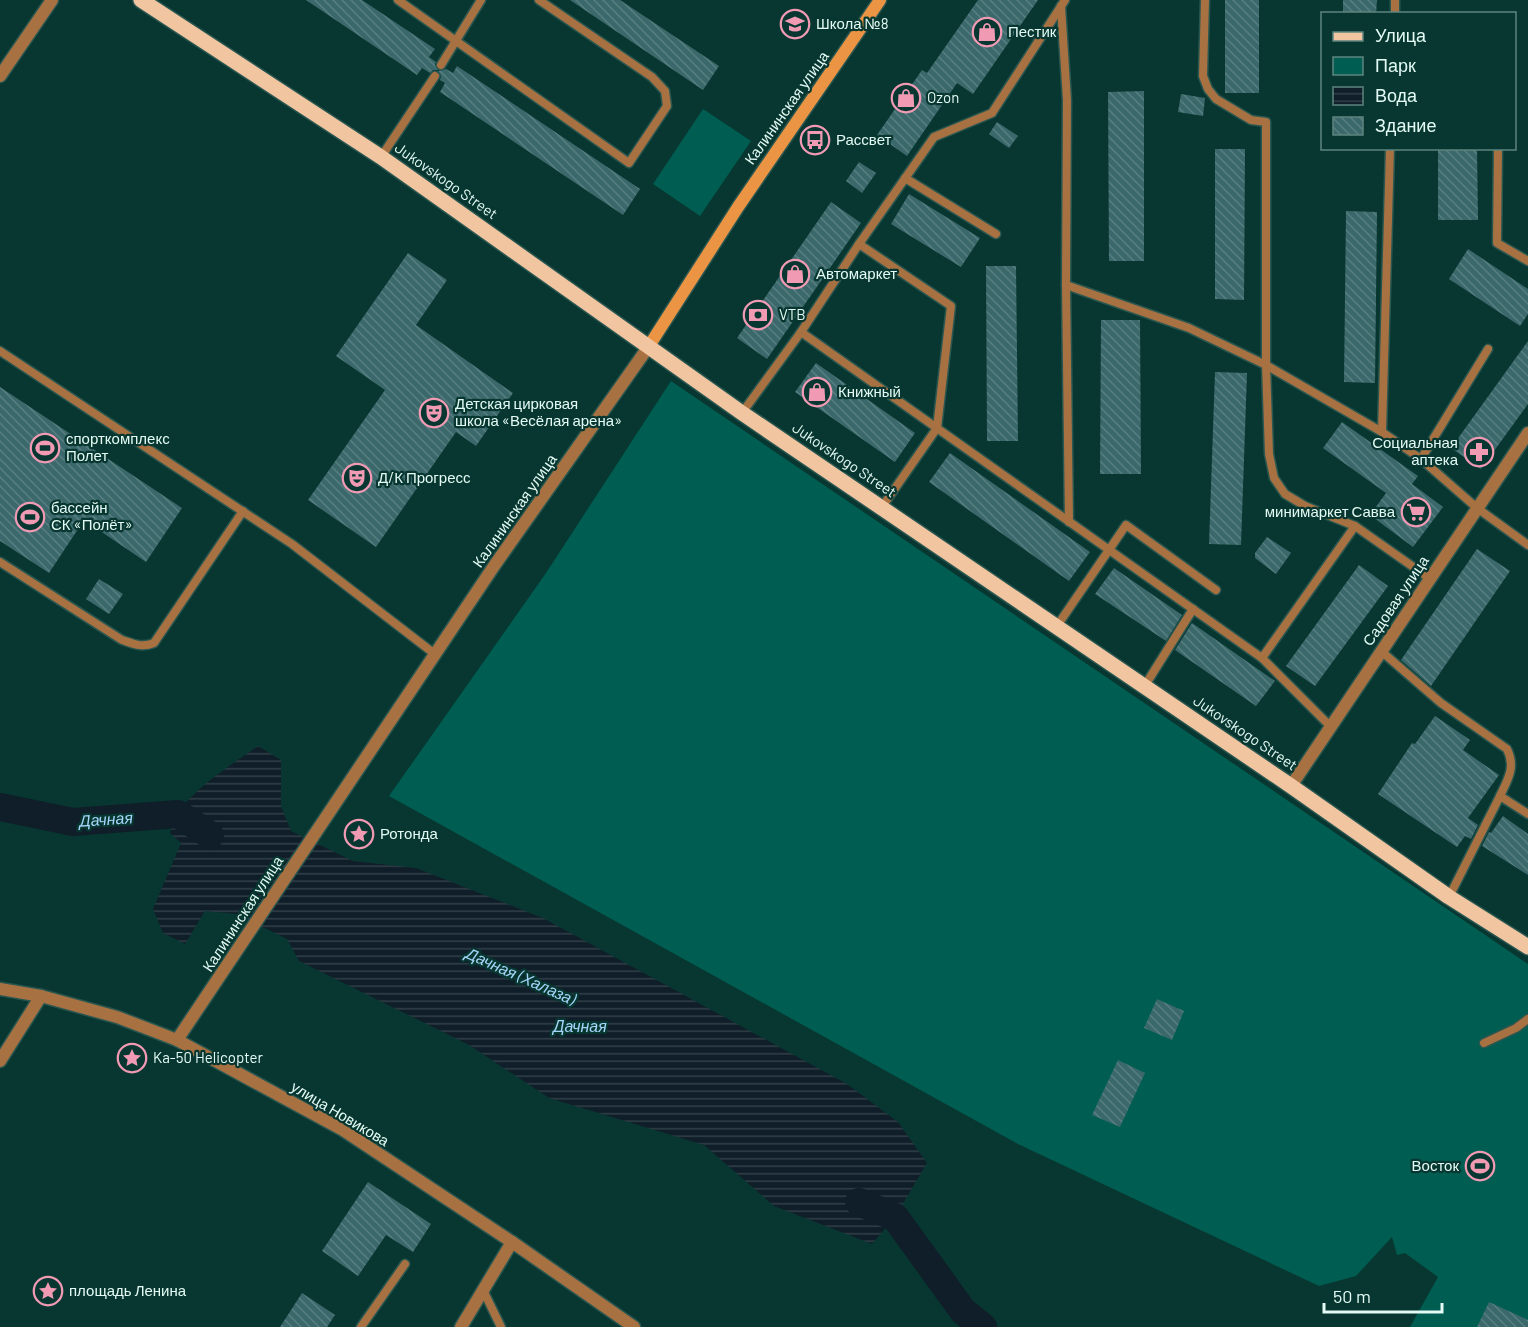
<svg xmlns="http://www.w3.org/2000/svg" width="1528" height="1327" font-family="Barlow,sans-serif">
<defs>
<pattern id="water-rules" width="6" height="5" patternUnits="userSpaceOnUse" patternTransform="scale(1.5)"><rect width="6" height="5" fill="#0f1e29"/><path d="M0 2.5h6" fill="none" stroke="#324049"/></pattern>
<pattern id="building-back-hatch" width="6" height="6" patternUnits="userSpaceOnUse" patternTransform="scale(1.5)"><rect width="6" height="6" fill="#3b686b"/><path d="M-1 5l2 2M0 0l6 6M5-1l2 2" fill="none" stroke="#577e81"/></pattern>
</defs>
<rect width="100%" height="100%" fill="#073730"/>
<g fill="#005d52">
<path d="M703,109l48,32 -51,75 -47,-32z"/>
<path d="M671,381l857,583v363h-118l28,-50 -33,-24 -8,2 -5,-18 -36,39 -37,10 -301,-142 -629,-348 157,-223z"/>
</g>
<path fill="url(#water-rules)" d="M258,746l23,14v46l10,25 62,30 63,7 127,50 304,166 51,38 29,41 -32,54 -23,27 -98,-38 -70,-61 -155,-47 -80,-53 -170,-84 -12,-22 -51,-25 -31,-3 -20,33 -22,-11 -10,-24 28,-66 -11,-10c2,-6 4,-12 7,-18 14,-25 57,-52 81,-69z"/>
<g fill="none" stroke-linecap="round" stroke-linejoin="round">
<g stroke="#0f1e29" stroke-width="28">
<path d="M0,807l73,15 105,-8 32,21"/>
<path d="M859,1202l36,15 68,94 20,16"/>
</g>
</g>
<g fill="url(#building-back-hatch)">
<path d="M306,0h56l73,49 -6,8 7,5 -1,3 3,5h-5l-3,3 -8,-5 -5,7z"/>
<path d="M570,0h50l99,66 -16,24z"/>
<path d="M978,0h60l-65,94 -16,-11 -50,73 -30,-21 45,-65 5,3z"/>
<rect x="1225" y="0" width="34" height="93"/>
<path d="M1343,0h34l-1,14h-33z"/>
<path d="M457,66l183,123 -17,26 -183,-123 5,-9 -5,-3 1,-4 -3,-5 8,-2 7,4z"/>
<path d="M1144,91v170h-35l-1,-169z"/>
<path d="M1181,94l24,4 -2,18 -25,-4z"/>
<path d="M997,122l21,14 -9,12 -20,-14z"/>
<path d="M1438,148h39l1,72h-40z"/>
<path d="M1215,149h30l-1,151 -29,-1z"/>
<path d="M859,162l17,11 -14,20 -16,-12z"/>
<path d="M909,194l71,44 -19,29 -70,-43z"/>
<path d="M831,202l30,21 -94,136 -30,-21z"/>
<path d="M1346,211l31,1 -2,171 -31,-1z"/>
<path d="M1468,249l60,40v25l-8,12 -71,-47z"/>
<path d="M408,253l39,27 -31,45 97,68 -37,53 -20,-14 -80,115 -68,-47 77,-110 -49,-34z"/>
<path d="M986,266h30l2,175h-31z"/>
<path d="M1101,320h39l1,154h-41z"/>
<path d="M1528,341v63l-47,65 -30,-21z"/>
<path d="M816,363l99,70 -20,29 -100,-70z"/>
<path d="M1215,372l32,1 -6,172 -32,-1z"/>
<path d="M0,387l182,121 -36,54 -62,-42 -35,53 -49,-32z"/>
<path d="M1342,422l76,54 -6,8 31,23 -30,40 -43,-32 16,-22 -63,-45z"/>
<path d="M950,453l140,99 -21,29 -140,-99z"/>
<path d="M1267,537l24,16 -15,21 -21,-16v-5z"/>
<path d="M1477,549l33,22 -79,115 -30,-26z"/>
<path d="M1359,565l29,21 -73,100 -29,-20z"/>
<path d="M1114,568l68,47 -16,26 -71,-47z"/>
<path d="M99,579l24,15 -14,20 -23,-15z"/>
<path d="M1192,623l83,58 -19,25 -81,-56z"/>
<path d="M1435,716l35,24 -7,10 36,25 -31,43 10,7 -7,14 -6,-3 -8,11 -79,-53 34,-51 3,1z"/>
<path d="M1503,816l25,18v41l-46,-29 7,-14 2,1z"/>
<path d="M1157,999l27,12 -12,29 -28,-12z"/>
<path d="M1118,1060l27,13 -25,54 -28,-12z"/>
<path d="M368,1182l63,42 -18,28 -27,-17 -28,41 -36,-25z"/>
<path d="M302,1293l33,22 -8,12h-47z"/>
<path d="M1489,1302l39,18v7h-51z"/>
</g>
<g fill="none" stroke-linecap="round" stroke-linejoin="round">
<g stroke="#2a5650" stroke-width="11">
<g id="service">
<path d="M398,0l231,163 38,-57 -2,-15 -13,-14 -113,-77"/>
<path d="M1205,0l-2,76 5,13 8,10 35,21 15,2v243l3,89 5,24 11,16 20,12 50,20 74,52"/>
<path d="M1061,6l6,94 -1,185 3,237"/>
<path d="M1395,14v-14"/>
<path d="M441,65l40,-65"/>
<path d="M1498,148l-1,95 31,18"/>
<path d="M381,157l54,-81"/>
<path d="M905,178l91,56"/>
<path d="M859,244l92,62 -14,122 -55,79"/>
<path d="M1066,285l123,43 77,37 116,67 39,27 56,49 51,37"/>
<path d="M801,332l461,326 69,69"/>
<path d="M0,351l292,193 144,111"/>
<path d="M742,413l59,-81 58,-88 75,-107 58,-24 73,-113"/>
<path d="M1382,432l8,-284"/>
<path d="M1421,459l67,-110"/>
<path d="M0,562l122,78c12,4 20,8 32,3l89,-132"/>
<path d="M1057,626l69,-101 90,65"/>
<path d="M1381,651l60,52 66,46c9,18 1,30 -7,47l28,18"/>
<path d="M1262,658l93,-132"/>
<path d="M1144,687l49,-78"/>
<path d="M1449,897l51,-101"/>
<path d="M1484,1043l32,-15 12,-9"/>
<path d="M483,1290l18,37"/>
<path d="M361,1327l44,-63"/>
</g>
</g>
<g stroke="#2a5650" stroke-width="15">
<g id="minor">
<path d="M1291,786l237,-353"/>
<path d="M0,989l41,7 76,21 60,23 166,90 169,112 122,85"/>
<path d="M0,1061l41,-65"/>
<path d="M461,1327l51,-85"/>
</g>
</g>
<g stroke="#2a5650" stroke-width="15">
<g id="tertiary">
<path d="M0,76l52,-76"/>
<path d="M177,1040l317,-474 155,-220"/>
</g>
</g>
<g stroke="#2a5650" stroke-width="15">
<path id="secondary" d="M649,346l89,-139 142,-207"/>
</g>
<g stroke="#2a5650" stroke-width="18">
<path id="primary" d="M141,0l240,157 361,256 549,373 158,111 79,50"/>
</g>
<use href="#service" stroke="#a77142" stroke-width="8"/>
<use href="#minor" stroke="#a77142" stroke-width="12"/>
<use href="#tertiary" stroke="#a77142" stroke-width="12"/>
<use href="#secondary" stroke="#eb9544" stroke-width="12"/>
<use href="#primary" stroke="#f2c5a1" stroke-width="15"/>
</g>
<defs>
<g id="school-ring" transform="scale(1.5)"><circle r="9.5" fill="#073730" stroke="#f19ab4" stroke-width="1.5"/><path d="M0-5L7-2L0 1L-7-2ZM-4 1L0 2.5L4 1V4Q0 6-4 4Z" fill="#f19ab4"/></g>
<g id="shop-ring" transform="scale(1.5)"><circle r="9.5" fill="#073730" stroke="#f19ab4" stroke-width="1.5"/><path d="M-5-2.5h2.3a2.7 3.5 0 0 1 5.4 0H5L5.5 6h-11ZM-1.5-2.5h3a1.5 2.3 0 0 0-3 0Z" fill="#f19ab4"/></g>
<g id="bus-ring" transform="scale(1.5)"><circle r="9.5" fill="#073730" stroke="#f19ab4" stroke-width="1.5"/><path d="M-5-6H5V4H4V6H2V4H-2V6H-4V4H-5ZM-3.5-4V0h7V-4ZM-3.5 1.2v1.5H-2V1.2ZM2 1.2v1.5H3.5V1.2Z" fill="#f19ab4"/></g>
<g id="bank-ring" transform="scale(1.5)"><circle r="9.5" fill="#073730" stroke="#f19ab4" stroke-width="1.5"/><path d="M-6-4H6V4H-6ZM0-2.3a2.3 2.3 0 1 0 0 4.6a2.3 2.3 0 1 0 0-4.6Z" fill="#f19ab4"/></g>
<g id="theatre-ring" transform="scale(1.5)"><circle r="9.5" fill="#073730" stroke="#f19ab4" stroke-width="1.5"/><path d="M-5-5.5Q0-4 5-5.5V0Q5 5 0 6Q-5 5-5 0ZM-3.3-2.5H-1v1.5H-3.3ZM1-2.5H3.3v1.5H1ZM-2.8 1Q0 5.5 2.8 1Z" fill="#f19ab4"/></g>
<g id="stadium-ring" transform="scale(1.5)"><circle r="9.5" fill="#073730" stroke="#f19ab4" stroke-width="1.5"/><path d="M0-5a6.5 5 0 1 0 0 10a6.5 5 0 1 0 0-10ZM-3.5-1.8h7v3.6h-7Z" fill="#f19ab4"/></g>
<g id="pharmacy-ring" transform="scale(1.5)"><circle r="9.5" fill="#073730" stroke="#f19ab4" stroke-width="1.5"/><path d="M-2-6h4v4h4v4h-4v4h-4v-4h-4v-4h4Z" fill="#f19ab4"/></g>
<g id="supermarket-ring" transform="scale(1.5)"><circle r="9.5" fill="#073730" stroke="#f19ab4" stroke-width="1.5"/><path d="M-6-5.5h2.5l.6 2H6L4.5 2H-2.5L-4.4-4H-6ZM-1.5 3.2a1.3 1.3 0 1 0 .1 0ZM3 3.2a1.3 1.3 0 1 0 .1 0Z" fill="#f19ab4"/></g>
<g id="sight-ring" transform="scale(1.5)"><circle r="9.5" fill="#073730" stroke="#f19ab4" stroke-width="1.5"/><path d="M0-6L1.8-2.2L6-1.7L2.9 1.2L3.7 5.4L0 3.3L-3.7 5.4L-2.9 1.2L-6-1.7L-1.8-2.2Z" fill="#f19ab4"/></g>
</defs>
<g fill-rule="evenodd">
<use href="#school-ring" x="795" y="24"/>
<use href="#shop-ring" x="987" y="32"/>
<use href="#shop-ring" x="906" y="98"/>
<use href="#bus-ring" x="815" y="140"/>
<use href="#shop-ring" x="795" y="274"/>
<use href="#bank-ring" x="758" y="315"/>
<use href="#shop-ring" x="817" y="392"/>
<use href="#theatre-ring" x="434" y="413"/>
<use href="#stadium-ring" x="45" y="448"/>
<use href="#pharmacy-ring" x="1479" y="452"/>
<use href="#theatre-ring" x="357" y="478"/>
<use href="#supermarket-ring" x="1416" y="512"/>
<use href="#stadium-ring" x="30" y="517"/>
<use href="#sight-ring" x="359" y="834"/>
<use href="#sight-ring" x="132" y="1058"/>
<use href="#stadium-ring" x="1480" y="1166"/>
<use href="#sight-ring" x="48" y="1291"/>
</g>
<g text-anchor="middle" stroke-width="4.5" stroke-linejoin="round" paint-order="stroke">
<g font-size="15" fill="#e4fbf5" stroke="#073730" text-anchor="start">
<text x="816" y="29">Школа №8</text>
<text x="1008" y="37">Пестик</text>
<text x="927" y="103">Ozon</text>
<text x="836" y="145">Рассвет</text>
<text x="816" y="279">Автомаркет</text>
<text x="779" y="320">VTB</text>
<text x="838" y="397">Книжный</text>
<text x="455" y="409">Детская цирковая<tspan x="455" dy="17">школа «Весёлая арена»</tspan></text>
<text x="66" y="444">спорткомплекс<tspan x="66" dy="17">Полет</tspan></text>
<text x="1458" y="448" text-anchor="end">Социальная<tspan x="1458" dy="17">аптека</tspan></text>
<text x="378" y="483">Д/К Прогресс</text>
<text x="51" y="513">бассейн<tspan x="51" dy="17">СК «Полёт»</tspan></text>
<text x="1395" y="517" text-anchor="end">минимаркет Савва</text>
<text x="380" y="839">Ротонда</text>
<text x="153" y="1063">Ka-50 Helicopter</text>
<text x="1459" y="1171" text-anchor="end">Восток</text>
<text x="69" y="1296">площадь Ленина</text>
</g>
<g font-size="15" fill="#e4fbf5" stroke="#073730">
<text transform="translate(787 108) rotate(-55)" y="5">Калининская улица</text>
<text transform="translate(446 181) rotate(35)" y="5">Jukovskogo Street</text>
<text transform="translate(844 460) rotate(34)" y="5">Jukovskogo Street</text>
<text transform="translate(515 511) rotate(-55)" y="5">Калининская улица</text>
<text transform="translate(1396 601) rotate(-56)" y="5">Садовая улица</text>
<text transform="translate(1245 733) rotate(34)" y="5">Jukovskogo Street</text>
<text transform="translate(243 914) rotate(-57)" y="5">Калининская улица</text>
<text transform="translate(340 1114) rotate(31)" y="5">улица Новикова</text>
</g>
<g font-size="16" font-style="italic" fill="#a5d5f9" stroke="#073730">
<text transform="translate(106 819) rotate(-4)" y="6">Дачная</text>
<text transform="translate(521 976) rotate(24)" y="6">Дачная (Халаза)</text>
<text x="580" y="1032">Дачная</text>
</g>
</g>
<rect x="1321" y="12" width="195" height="138" fill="#073730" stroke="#5f857f" stroke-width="1.5"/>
<rect x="1333" y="32" width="30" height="9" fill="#f2c5a1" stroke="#5f857f" stroke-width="1.5"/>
<text x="1375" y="42" font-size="18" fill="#e4fbf5">Улица</text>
<rect x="1333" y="57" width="30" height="18" fill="#005d52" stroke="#5f857f" stroke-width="1.5"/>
<text x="1375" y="72" font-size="18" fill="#e4fbf5">Парк</text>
<rect x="1333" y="87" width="30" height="18" fill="url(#water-rules)" stroke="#5f857f" stroke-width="1.5"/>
<text x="1375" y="102" font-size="18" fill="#e4fbf5">Вода</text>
<rect x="1333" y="117" width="30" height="18" fill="url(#building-back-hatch)" stroke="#5f857f" stroke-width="1.5"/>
<text x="1375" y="132" font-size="18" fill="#e4fbf5">Здание</text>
<path d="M1324 1303v9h118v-9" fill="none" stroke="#e4fbf5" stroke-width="3"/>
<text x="1333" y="1303" font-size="18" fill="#e4fbf5" stroke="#073730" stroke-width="4.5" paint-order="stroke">50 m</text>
</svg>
